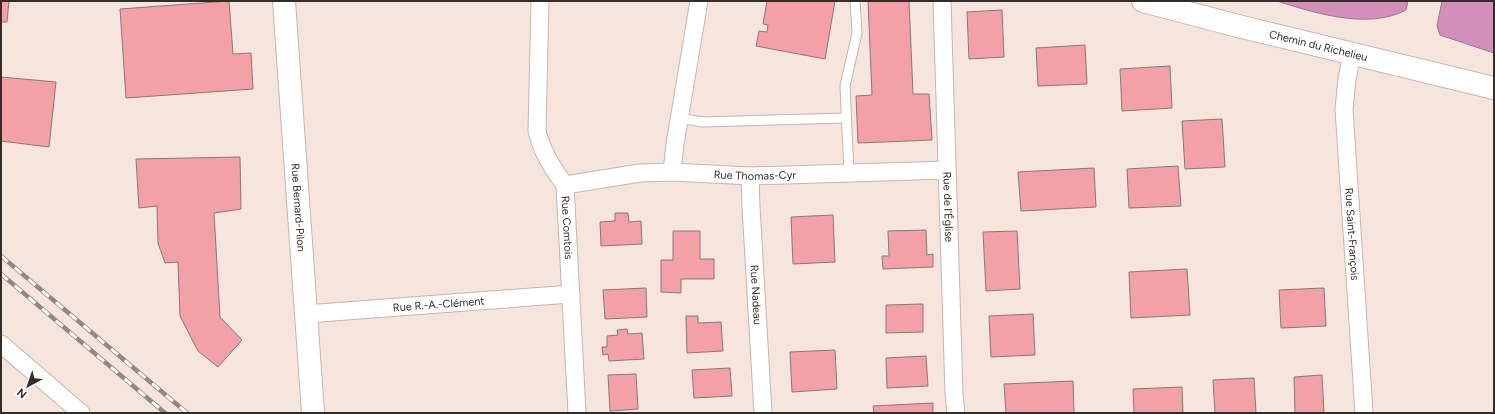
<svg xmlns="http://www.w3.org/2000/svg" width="1495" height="414" font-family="Figtree,sans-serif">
<rect width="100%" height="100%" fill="#f5e5dd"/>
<g fill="#d28fba" stroke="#a2728f">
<path d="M1277,1h131l-2,9c-38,20 -91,3 -129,-9z"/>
<path d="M1442,1h52v52l-54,-18 -3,-9z"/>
</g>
<g fill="#f3a0a6" stroke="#897879">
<path d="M1,1h8l-2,21h-6z"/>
<path d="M229,1l4,53 18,-1 2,36 -127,9 -6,-89z"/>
<path d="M767,1h68l-10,58 -69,-13 3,-15 8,1 1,-7 -5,-1z"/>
<path d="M868,1h41l4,93h16l3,46 -74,3 -2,-47 16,-1z"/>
<path d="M1002,10l2,47 -35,2 -2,-47z"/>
<path d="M1085,45l2,39 -49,2 -2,-38z"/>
<path d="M1170,66l2,42 -50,3 -2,-42z"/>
<path d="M1,77l55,5 -7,65 -48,-6z"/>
<path d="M1222,119l3,48 -40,2 -3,-48z"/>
<path d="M240,157l1,52 -27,4 6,104 22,23 -24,27 -20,-16 -18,-35 -2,-54 -13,1 -7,-20 -1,-37 -18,2 -3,-49z"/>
<path d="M1178,166l3,40 -52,2 -2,-39z"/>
<path d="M1094,168l2,39 -75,4 -3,-39z"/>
<path d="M615,213h13l1,9 12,-1 1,23 -41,2 -1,-24 15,-1z"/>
<path d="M833,215l2,47 -42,2 -2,-47z"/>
<path d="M926,230l1,25 6,-1v13l-50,2 -1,-13h7l-1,-25z"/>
<path d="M673,231h27v28h14v20h-33v14l-20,-1v-32h12z"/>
<path d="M1017,231l3,58 -34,2 -3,-59z"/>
<path d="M1187,269l3,46 -59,3 -2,-46z"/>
<path d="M646,288l1,29 -42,2 -2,-29z"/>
<path d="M1324,288l2,38 -45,2 -2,-38z"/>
<path d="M923,304v28l-37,1v-28z"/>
<path d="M1033,314l2,41 -44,2 -2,-41z"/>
<path d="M686,316h12v7l23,-1 2,29 -36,2z"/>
<path d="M627,329l1,5 14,-1 2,26 -35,2 -1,-7 -5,1 -1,-8h5v-11l11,-1 -1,-5z"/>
<path d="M835,350l2,39 -45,3 -2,-40z"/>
<path d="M926,356l2,30 -41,2 -1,-30z"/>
<path d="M730,368l2,28 -38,2 -2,-28z"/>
<path d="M636,374l2,35 -28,2 -2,-36z"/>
<path d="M1322,375l2,38h-29l-1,-36z"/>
<path d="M1254,378l2,35h-41l-2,-33z"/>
<path d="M1073,381l1,32h-68l-2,-29z"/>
<path d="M1182,387l1,26h-49l-1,-24z"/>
<path d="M933,403v10h-59l-1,-7z"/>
</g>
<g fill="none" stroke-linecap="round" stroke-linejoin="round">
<g stroke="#c5b6ae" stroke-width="11">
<g id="service">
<path d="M679,118l24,4 143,-4"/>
<path d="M849,173l-4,-87 12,-53 -2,-32"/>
</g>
</g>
<g stroke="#c5b6ae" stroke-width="19">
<g id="minor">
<path id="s1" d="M540,1l-3,130c5,21 15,37 28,54l12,228"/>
<path id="s2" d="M942,1l12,393 2,19"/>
<path id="s3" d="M1352,55l-5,24 -3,30 20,304"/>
<path d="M672,172l3,-28 24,-143"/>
<path id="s4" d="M750,176l1,31 12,206"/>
<path id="s5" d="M565,185l75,-12 32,-1 78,4 197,-6"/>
<path id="s6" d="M306,314l265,-20"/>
<path d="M1,344l80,69"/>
</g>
</g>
<g stroke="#c5b6ae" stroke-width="24">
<g id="tertiary">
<path id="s7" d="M284,1l29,412"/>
</g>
</g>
<g stroke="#c5b6ae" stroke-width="24">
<g id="secondary">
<path id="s8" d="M1143,1l95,25 256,62"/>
</g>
</g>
<use href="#service" stroke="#fff" stroke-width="9"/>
<use href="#minor" stroke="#fff" stroke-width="17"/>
<use href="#tertiary" stroke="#fff" stroke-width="22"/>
<use href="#secondary" stroke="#fff" stroke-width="22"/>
<g stroke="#928782" stroke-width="4.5">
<g id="rail">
<path d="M1,256l186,157"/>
<path d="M1,274l164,139"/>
</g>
</g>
<use href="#rail" stroke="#fff" stroke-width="3" stroke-dasharray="9" stroke-linecap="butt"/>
</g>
<g text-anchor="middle" stroke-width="3.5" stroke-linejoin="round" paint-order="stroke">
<g font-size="11" fill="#332d2a" stroke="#fff">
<text dy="4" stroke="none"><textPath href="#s8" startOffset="181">Chemin du Richelieu</textPath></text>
<text dy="4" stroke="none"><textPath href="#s5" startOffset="191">Rue Thomas-Cyr</textPath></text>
<text dy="4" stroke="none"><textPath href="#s7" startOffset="207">Rue Bernard-Pilon</textPath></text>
<text dy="4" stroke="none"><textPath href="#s2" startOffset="206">Rue de l'Église</textPath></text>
<text dy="4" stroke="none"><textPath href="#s1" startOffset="234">Rue Comtois</textPath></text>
<text dy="4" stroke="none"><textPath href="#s3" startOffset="180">Rue Saint-François</textPath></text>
<text dy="4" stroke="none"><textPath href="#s4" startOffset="119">Rue Nadeau</textPath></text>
<text dy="4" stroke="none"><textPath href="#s6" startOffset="133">Rue R.-A.-Clément</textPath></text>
</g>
</g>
<rect width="1495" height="414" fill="none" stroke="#332d2a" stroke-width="4"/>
<g transform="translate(28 386) rotate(220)" stroke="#ffffff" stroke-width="3" paint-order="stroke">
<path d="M0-3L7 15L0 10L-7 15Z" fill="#332d2a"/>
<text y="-6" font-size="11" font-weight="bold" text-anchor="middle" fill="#332d2a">N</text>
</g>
</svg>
